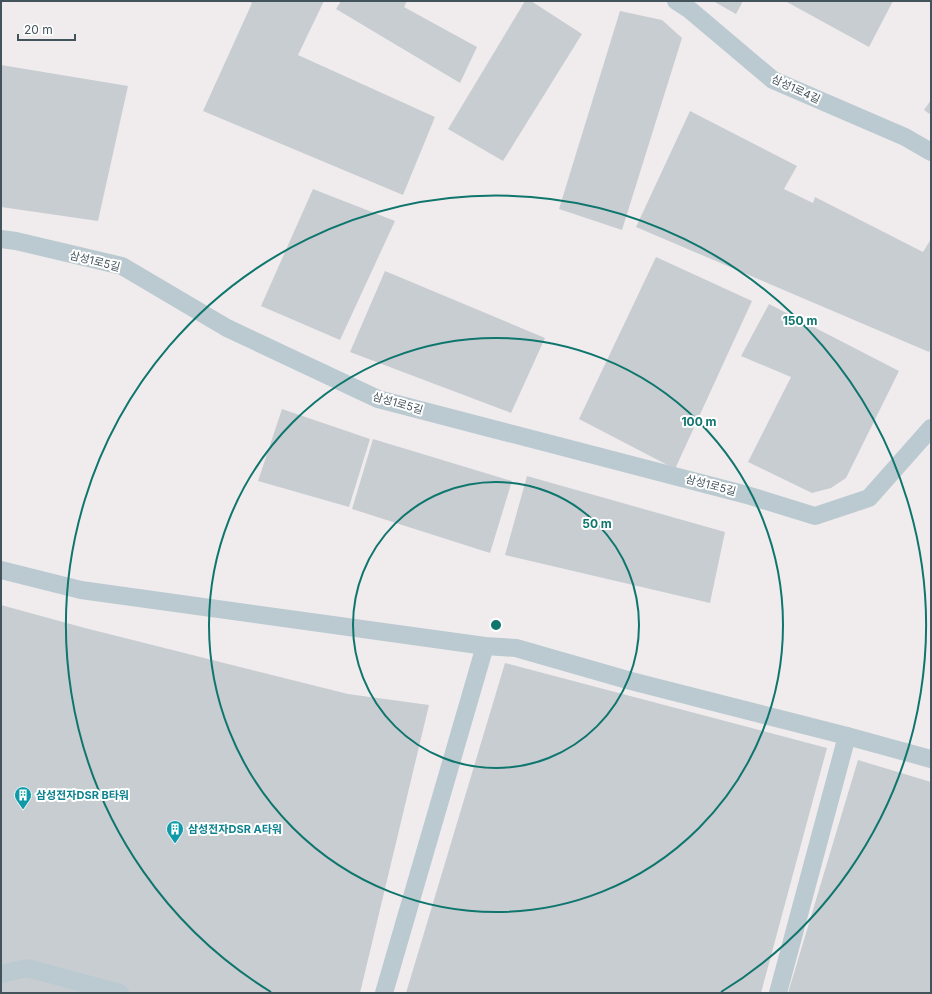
<svg xmlns="http://www.w3.org/2000/svg" width="932" height="994" font-family="Inter,'Noto Sans KR',sans-serif">
<rect width="100%" height="100%" fill="#f0eced"/>
<g fill="#c8cdd2">
<path d="M248,1h76l-26,54 137,62 -32,78 -200,-84 49,-108z"/>
<path d="M341,1h66l-3,6 73,40 -17,36 -124,-74z"/>
<path d="M525,1h6l51,33 -79,127 -55,-32z"/>
<path d="M713,1h30l-7,13z"/>
<path d="M785,1h108l-24,46z"/>
<path d="M620,11l42,9 20,18 -60,192 -63,-21z"/>
<path d="M1,65l127,21 -30,135 -97,-14z"/>
<path d="M931,100v15l-7,-5z"/>
<path d="M690,111l107,55 -13,23 29,14 2,-6 108,55 8,-13v109l-2,4 -293,-125z"/>
<path d="M313,189l82,32 -55,119 -79,-34z"/>
<path d="M656,257l96,44 -77,168 -96,-50z"/>
<path d="M385,271l160,67 -34,75 -161,-61z"/>
<path d="M769,304l130,67 -53,107 -15,10 -19,5 -64,-31 43,-85 -50,-21z"/>
<path d="M282,409l88,30 -21,68 -91,-26z"/>
<path d="M373,439l139,42 -22,72 -138,-44z"/>
<path d="M527,476l198,56 -15,71 -205,-48z"/>
<path d="M1,605l84,23 263,66 81,11 -69,288h-359z"/>
<path d="M505,663l322,85 -66,245h-355z"/>
<path d="M858,760l73,22v211h-143z"/>
</g>
<g fill="none" stroke-linecap="round" stroke-linejoin="round">
<g stroke="#bbcad1" stroke-width="18">
<path d="M676,1l14,9 83,70 132,57 26,15"/>
<path d="M1,239l15,2 106,25 105,62 151,71 369,96 68,21 54,-18 62,-70"/>
<path d="M1,570l80,20 404,56 31,2 115,33 216,55 84,23"/>
<path d="M1,974l26,-6 93,25"/>
<path d="M384,993l101,-347"/>
<path d="M778,993l69,-257"/>
</g>
</g>
<g fill="none" stroke="#0f766e" stroke-width="2">
<circle cx="496" cy="625" r="143"/>
<circle cx="496" cy="625" r="287"/>
<path d="M271 992A430 430 0 1 1 721 992"/>
</g>
<defs>
<g id="building-pin" transform="scale(0.9)"><path d="M0 17L-7.5 6A9.5 9.5 0 1 1 7.5 6Z" fill="#0f9aa8" stroke="#fff"/><path d="M-4-6H4V6H1V3H-1V6H-4ZM-2.5-4.3h1.7v1.8h-1.7ZM.8-4.3h1.7v1.8H.8ZM-2.5-1h1.7V.8h-1.7ZM.8-1h1.7V.8H.8Z" fill="#fff"/></g>
</defs>
<g fill-rule="evenodd">
<use href="#building-pin" x="23" y="795"/>
<use href="#building-pin" x="175" y="829"/>
</g>
<g text-anchor="middle" stroke-width="4" stroke-linejoin="round" paint-order="stroke">
<g font-size="11" fill="#43535c" stroke="#fff">
<text transform="translate(796 89) rotate(25)" y="4">삼성1로4길</text>
<text transform="translate(95 261) rotate(14)" y="4">삼성1로5길</text>
<text transform="translate(398 403) rotate(16)" y="4">삼성1로5길</text>
<text transform="translate(711 485) rotate(15)" y="4">삼성1로5길</text>
</g>
<g font-size="11" font-weight="bold" fill="#0d838f" stroke="#fff" text-anchor="start">
<text x="36" y="799">삼성전자DSR B타워</text>
<text x="188" y="833">삼성전자DSR A타워</text>
</g>
</g>
<circle cx="496" cy="625" r="6" fill="#0f766e" stroke="#fff" stroke-width="2"/>
<g font-size="12" text-anchor="middle" font-weight="bold" fill="#0f766e" stroke="#fff" stroke-width="4" stroke-linejoin="round" paint-order="stroke">
<text x="800" y="325">150 m</text>
<text x="699" y="426">100 m</text>
<text x="597" y="528">50 m</text>
</g>
<rect width="932" height="994" fill="none" stroke="#43535c" stroke-width="4"/>
<path d="M18 34v6h57v-6" fill="none" stroke="#43535c" stroke-width="2"/>
<text x="24" y="34" font-size="12" fill="#43535c" stroke="#ffffff" stroke-width="3" paint-order="stroke">20 m</text>
</svg>
